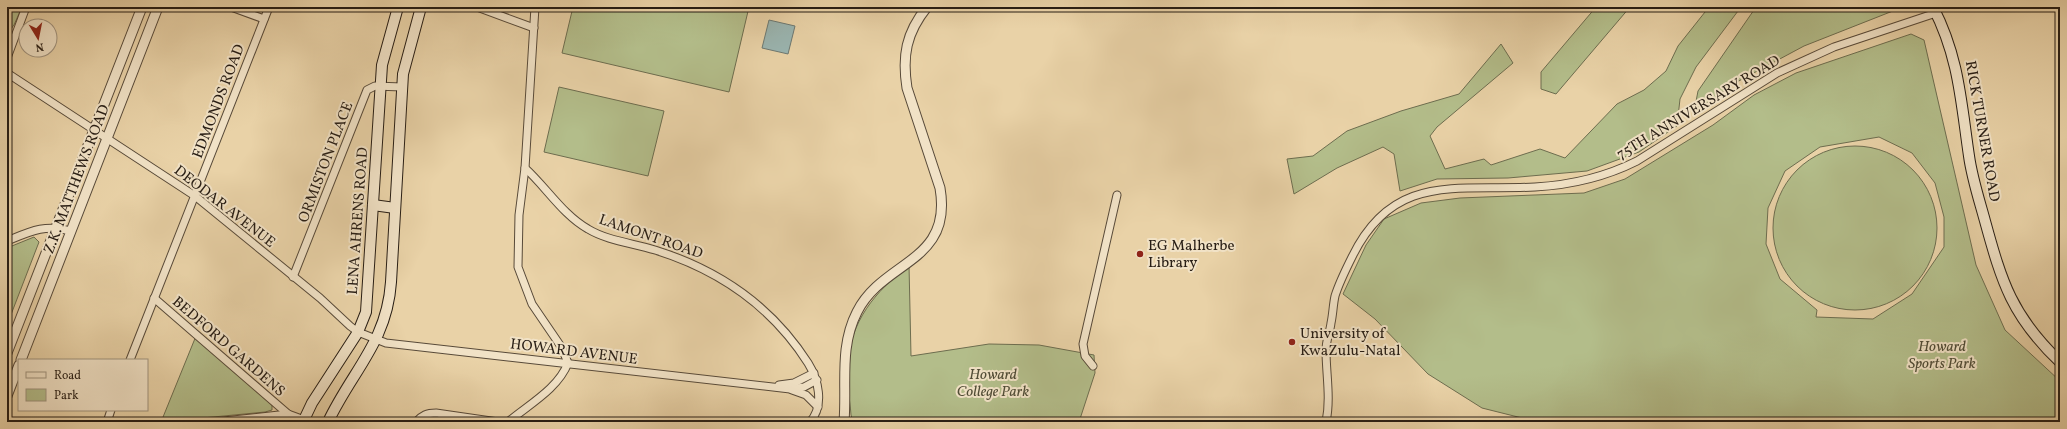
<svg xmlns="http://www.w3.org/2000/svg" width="2067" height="429" font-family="Vollkorn,serif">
<rect width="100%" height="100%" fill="#e9d2a7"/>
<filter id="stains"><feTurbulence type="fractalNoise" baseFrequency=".005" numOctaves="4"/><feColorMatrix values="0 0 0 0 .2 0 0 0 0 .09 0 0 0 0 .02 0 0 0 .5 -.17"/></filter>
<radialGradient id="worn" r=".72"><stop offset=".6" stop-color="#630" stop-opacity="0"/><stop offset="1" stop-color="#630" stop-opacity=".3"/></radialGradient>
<g fill="#b3bd8a" stroke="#6d6d4f" fill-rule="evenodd">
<path d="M7,7h15l-8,18 -7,9z"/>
<path d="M573,7h176l-20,85 -167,-39z"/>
<path d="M1596,7h34l-74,87 -15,-5v-17z"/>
<path d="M1709,7h32l-45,60 -16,32 -3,27 -38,26 -52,19 -79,7 -71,1 -37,12 -6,-37 -11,-7 -46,21 -43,26 -7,-35 26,-3 34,-25 54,-20 58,-17 42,-50 12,19 -76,64 -7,9 15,33 39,-10 7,6 49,-16 25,9 52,-54 27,-14 22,-19 12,-25z"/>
<path d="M1756,7h147l-99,39 -69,37 -41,29 4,-21z"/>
<path d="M1911,34l13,6 52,225 29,65 55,51v41h-538v-4l-40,-10 -54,-34 -53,-55 -32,-25 23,-49 18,-26 37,-16 39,-5 124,-5 41,-14 88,-54 41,-30 42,-22zM1879,137l33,16 23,30 9,34v30l-32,47 -39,25 -57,-2 1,-7 -37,-31 -14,-35 2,-36 17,-37 35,-24z"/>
<path d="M559,87l105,24 -16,65 -104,-24z"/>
<circle cx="1855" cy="228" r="82"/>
<path d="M34,237l5,5 -32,83v-77z"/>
<path d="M909,265l2,91 78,-12 50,1 55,10 1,18 -16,49h-226l-2,-7c-1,-16 -5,-33 -4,-49 4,-46 27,-73 62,-101z"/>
<path d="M196,336l76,67v7l-7,2 -104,10z"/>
</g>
<path fill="#9ab5b1" stroke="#6c7872" d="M769,20l26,6 -7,28 -26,-6z"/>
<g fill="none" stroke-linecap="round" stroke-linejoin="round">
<g stroke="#584a39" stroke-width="9">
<g id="minor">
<path d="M231,7l33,12"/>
<path d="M477,7l57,21"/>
<path d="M535,7l-10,161c21,19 38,47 63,61 20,12 45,14 67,21 64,20 116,55 153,113 10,16 17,42 2,59"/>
<path d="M7,58l19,-51"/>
<path d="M7,73l188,123 125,102 30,28 8,6 28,11 404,46 14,-2 13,-7"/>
<path d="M7,241c24,-10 38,-17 64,-10"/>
<path d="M293,277l74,-187 8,-4 27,1"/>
<path d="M154,298l134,116 19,7"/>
<path d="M130,360l139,-353"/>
<path d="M1093,366l-8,-10 -2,-12 34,-149"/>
<path d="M779,385l15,-2 20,-10"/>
<path d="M792,390l14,5 12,12"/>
<path d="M107,422l4,-12"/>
<path d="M214,422l74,-8"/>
<path d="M416,422c6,-7 11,-9 20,-9l62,9"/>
<path d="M508,422c20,-17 50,-33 60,-59l-6,-15 -30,-44 -14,-37 1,-52 6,-47"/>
<path d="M1326,422c5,-24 0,-48 0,-72 0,-10 4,-18 5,-27 2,-9 2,-18 4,-27 4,-13 11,-27 17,-39 41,-85 105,-66 183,-70 36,-2 70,-10 102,-26l140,-88 57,-26 102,-34"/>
</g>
</g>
<g stroke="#584a39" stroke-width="11">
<g id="tertiary">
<path d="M7,353l135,-346"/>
<path d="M21,360l137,-353"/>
<path d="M7,396l12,-31"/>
<path d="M844,422c3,-38 -5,-75 13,-110 26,-52 96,-49 83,-124l-33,-100c-5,-32 -1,-55 20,-81"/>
</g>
</g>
<g stroke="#271d14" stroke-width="12">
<g id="secondary">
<path d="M1933,7c26,50 28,95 36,149 3,22 10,43 16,65 17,62 27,95 75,141"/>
<path d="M373,205l22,3"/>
<path d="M303,422l9,-19 46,-71 8,-20 16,-247 16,-58"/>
<path d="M328,422c24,-51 59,-80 63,-140l12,-208 18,-67"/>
</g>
</g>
<use href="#minor" stroke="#f1e2c6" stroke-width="7"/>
<use href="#tertiary" stroke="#f1e2c6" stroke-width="9"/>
<use href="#secondary" stroke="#f1e2c6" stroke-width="10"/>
</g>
<g fill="#8f2418" stroke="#f1e2c6" stroke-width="1.5">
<circle cx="1140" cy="254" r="4"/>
<circle cx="1292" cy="342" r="4"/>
</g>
<g text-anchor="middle" stroke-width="4" stroke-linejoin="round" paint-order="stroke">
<g font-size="15" fill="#271d14" stroke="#f1e2c6">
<text transform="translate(218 101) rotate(-69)" y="5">EDMONDS ROAD</text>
<text transform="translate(1698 107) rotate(-31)" y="5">75TH ANNIVERSARY ROAD</text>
<text transform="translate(1983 131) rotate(80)" y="5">RICK TURNER ROAD</text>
<text transform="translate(325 162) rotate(-69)" y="5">ORMISTON PLACE</text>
<text transform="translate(76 179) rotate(-69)" y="5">Z.K. MATTHEWS ROAD</text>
<text transform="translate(225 206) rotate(38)" y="5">DEODAR AVENUE</text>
<text transform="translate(357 221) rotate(-86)" y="5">LENA AHRENS ROAD</text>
<text transform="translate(651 236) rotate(19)" y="5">LAMONT ROAD</text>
<text transform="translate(229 346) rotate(41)" y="5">BEDFORD GARDENS</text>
<text transform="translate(574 351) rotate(7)" y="5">HOWARD AVENUE</text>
</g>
<g font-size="15" fill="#271d14" stroke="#f1e2c6" text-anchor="start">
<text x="1148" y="250">EG Malherbe<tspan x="1148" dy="17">Library</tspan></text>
<text x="1300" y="338">University of<tspan x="1300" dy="17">KwaZulu-Natal</tspan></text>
</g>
<g font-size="15" font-style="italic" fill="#514d37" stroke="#f1e2c6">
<text x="1942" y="351">Howard<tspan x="1942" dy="17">Sports Park</tspan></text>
<text x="993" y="379">Howard<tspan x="993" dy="17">College Park</tspan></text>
</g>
</g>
<rect width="2067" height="429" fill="none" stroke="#e9d2a7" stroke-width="24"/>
<rect x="8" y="8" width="2051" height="413" fill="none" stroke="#271d14" stroke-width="2"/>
<rect x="12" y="12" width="2043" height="405" fill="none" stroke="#271d14"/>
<rect x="18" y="359" width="130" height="52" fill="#f1e2c6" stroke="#a0937f"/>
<rect x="26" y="372" width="20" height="6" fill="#f1e2c6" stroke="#a0937f"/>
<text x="54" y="379" font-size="12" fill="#271d14">Road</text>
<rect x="26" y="389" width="20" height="12" fill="#b3bd8a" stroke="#a0937f"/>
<text x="54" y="399" font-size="12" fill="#271d14">Park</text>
<g transform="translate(38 38) rotate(170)"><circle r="19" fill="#f1e2c6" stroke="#a0937f"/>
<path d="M0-3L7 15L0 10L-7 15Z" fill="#8f2418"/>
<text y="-6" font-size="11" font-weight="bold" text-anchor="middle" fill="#271d14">N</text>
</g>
<rect width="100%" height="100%" filter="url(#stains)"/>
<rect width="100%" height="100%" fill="url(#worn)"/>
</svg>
